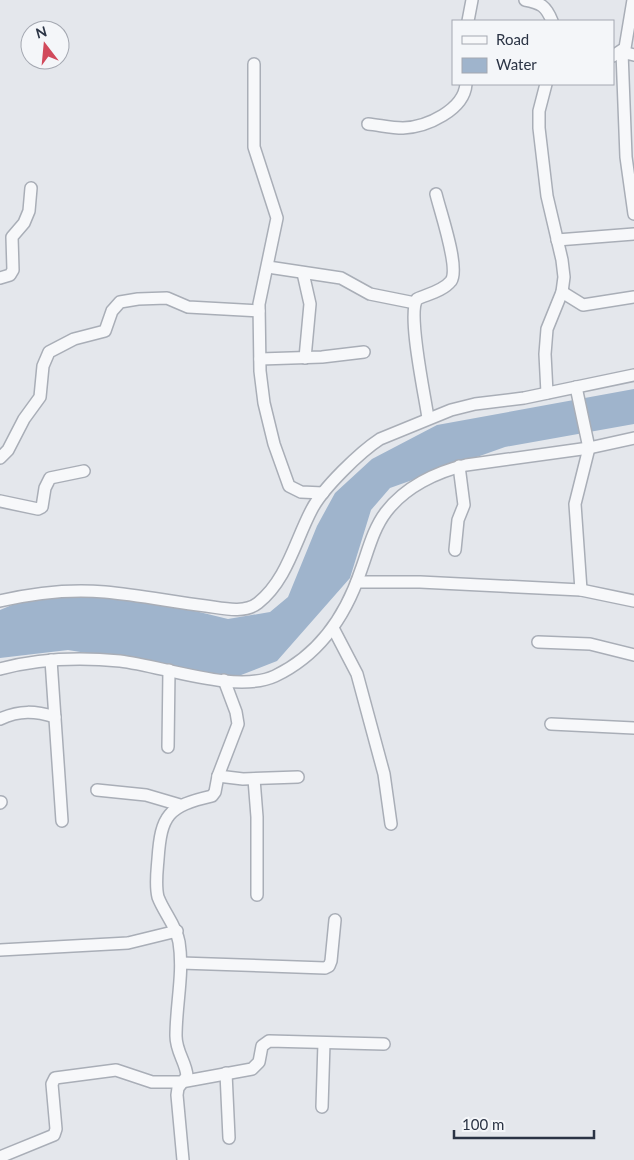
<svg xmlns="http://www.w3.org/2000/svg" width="634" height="1160" font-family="Lato,sans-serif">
<rect width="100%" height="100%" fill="#e4e7ec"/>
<path fill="#9fb4cc" d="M634,389v35l-129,23 -115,41 -19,22 -21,68 -73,83 -41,16 -168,-27 -68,8v-48l19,-8 73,-9 99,17 37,9 42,-7 18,-15 29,-71 18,-33 37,-34 65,-34z"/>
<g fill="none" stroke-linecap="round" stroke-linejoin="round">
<g stroke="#a9aeb7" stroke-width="14">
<g id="street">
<path d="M525,0c16,3 21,6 27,21"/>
<path d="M468,21l4,-21"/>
<path d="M634,55l-12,-3 4,105 8,57"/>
<path d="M613,56l12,-8 8,-48"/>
<path d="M254,64v83l23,71 -18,86 1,67 4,32 10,41 15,42 12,6 22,1"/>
<path d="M546,84l-7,27v17l8,68 15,64 2,17 -2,15 -15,37 -2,25 2,39"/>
<path d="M368,124c11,1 23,4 35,4 24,-1 61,-18 63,-44"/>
<path d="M557,240l77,-6"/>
<path d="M268,267l73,11 29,16 45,9"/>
<path d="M303,273l7,31 -5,54"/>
<path d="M0,278l10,-3 3,-5 -1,-33 12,-14 5,-12 2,-23"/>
<path d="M562,292l21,13 51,-8"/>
<path d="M260,359l62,-2 42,-5"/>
<path d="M576,387l13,61 -14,56 6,86"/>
<path d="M428,418c-3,-22 -21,-104 -11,-119 11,-5 26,-8 34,-18 9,-13 -11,-70 -15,-87"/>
<path d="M0,458l8,-8 16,-31 16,-22 3,-31 6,-14 25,-13 31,-8 7,-20 8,-9 18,-3 29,-1 21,9 71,4"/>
<path d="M0,501l38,8 4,-2 3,-19 5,-10 34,-7"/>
<path d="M455,550l3,-30 6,-15 -5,-39"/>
<path d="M357,582h63l161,8 53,11"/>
<path d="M0,601c34,-8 70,-12 105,-9 34,3 68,10 101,14 16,2 38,8 52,-3 29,-23 37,-62 54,-94 11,-21 48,-57 68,-70l71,-29 24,-6 49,-6 110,-23"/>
<path d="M333,628l24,46 27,100 7,50"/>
<path d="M538,642l52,2 44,11"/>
<path d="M51,660l11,161"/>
<path d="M0,669c40,-11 79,-12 120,-8 43,5 116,33 155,15 44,-21 71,-61 86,-106 7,-19 12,-41 25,-58 19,-25 50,-40 80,-47l123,-17 45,-10"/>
<path d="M0,719c20,-9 35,-8 55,-2"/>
<path d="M551,724l83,4"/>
<path d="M168,747l1,-77"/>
<path d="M218,776l25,3 55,-2"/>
<path d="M254,779l3,38v78"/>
<path d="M97,790l49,5 34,10"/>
<path d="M0,803l1,-1"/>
<path d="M0,950l128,-7 49,-12"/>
<path d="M181,963l144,5 4,-2 2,-5 4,-41"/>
<path d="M226,1073l3,65"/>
<path d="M322,1107l2,-64"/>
<path d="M0,1157l54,-22 2,-6 -4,-45 3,-6 61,-8 36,12h29l71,-13 7,-7 3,-16 7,-5 115,3"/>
<path d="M183,1160l-6,-65 1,-7 9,-12c-1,-14 -11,-24 -11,-40 0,-32 8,-63 3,-94 -3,-17 -15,-29 -21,-45 -3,-12 -1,-25 0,-38 3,-44 10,-53 54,-63l3,-4 3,-16 20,-52 -2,-12 -12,-32"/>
</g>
</g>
<use href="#street" stroke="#f7f8fa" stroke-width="11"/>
</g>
<rect x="452" y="20" width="162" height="65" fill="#f4f6f9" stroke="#a4a8b1"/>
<rect x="462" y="36" width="25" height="8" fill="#f7f8fa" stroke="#a4a8b1"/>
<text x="496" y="45" font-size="15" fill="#2b3445">Road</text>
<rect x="462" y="58" width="25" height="15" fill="#9fb4cc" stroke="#a4a8b1"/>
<text x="496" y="70" font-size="15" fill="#2b3445">Water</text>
<g transform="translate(45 45) rotate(344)"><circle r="24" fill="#f4f6f9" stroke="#a4a8b1"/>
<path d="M0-4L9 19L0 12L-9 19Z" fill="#d1495b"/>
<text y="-8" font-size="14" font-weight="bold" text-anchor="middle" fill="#2b3445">N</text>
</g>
<path d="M454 1130v8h140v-8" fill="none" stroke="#2b3445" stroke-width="2.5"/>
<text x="462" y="1130" font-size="15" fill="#2b3445" stroke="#f4f6f9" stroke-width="4" paint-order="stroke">100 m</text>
</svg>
